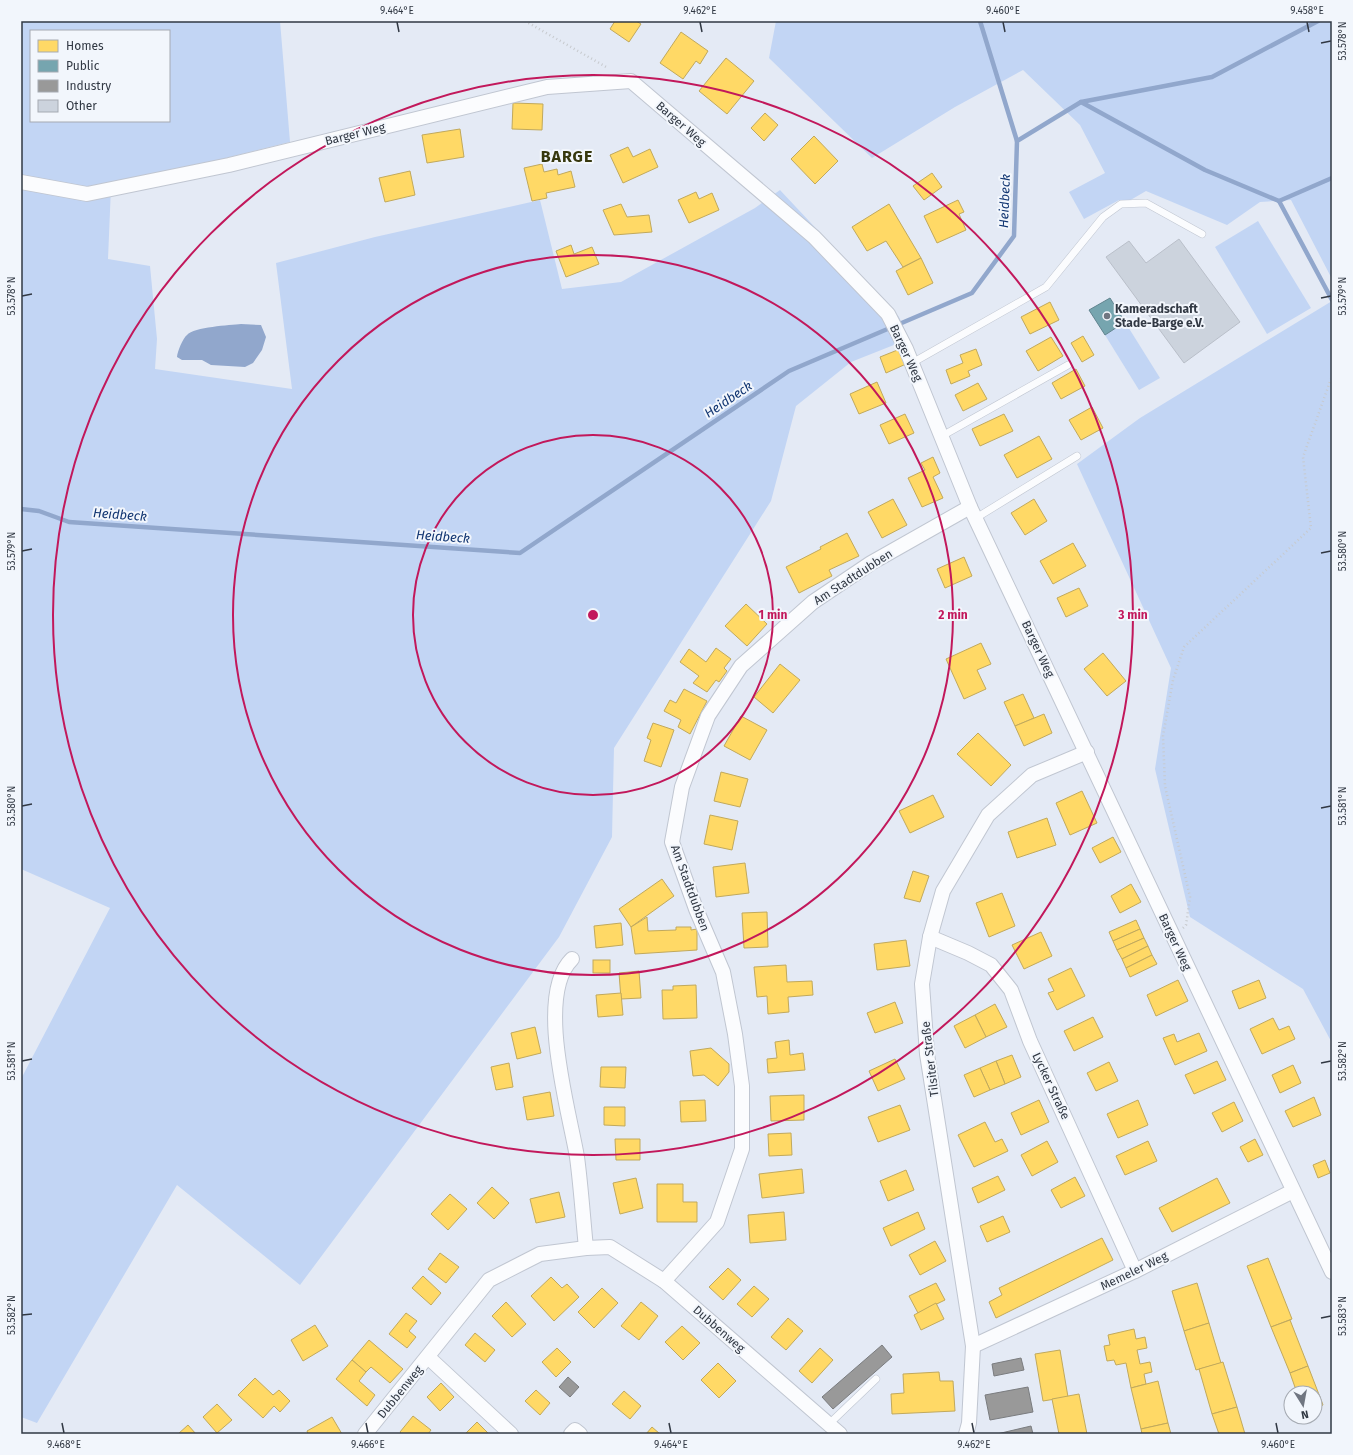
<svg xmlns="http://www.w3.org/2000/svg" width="1353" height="1455" font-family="'Fira Sans',sans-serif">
<rect width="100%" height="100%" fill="#e4eaf5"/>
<g fill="#c2d5f4" fill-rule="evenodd">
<path d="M21,21h259l10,121 -179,45 -3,72 42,7 7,73 -2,30 137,20 -16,-126 99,-26 165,-37 22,89 59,-7 134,-74 25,-18 119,127 10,22 -58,23 -55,44 -25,95 -157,247 -2,89 -53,100 -259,348 -123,-100 -140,238 -16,-6v-338l89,-171 -89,-39zM31,31h138v90h-138z"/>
<path d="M776,21h556v258l-41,-79 -31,2 -33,23 -81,-34 -24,14 -3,-5 -35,19 -15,-27 36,-19 -25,-48 -57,-55 -68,37 -83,51 -103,-100z"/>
<path d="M1258,221l53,87 -44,26 -52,-87z"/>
<path d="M1332,301v742l-29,-54 -113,-72 -35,-148 16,-101 -94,-204 63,-46z"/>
<path d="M1125,322l35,56 -21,12 -34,-55z"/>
</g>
<path fill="#91a7cc" d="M241,324l20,1 5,12 -4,13 -9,13 -8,4 -34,-2 -9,-5h-20l-5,-3c0,-5 6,-19 10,-22 7,-8 43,-10 54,-11z"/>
<g fill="#ffd966" stroke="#c1a95c">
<path d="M615,21h21l5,3 -12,18 -19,-13z"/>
<path d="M681,32l27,19 -8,13 -4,-3 -13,18 -23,-16z"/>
<path d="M726,58l28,23 -27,33 -28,-23z"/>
<path d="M513,103l30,1 -1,26 -30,-1z"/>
<path d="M765,113l13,12 -14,16 -13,-13z"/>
<path d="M460,129l4,28 -37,6 -5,-28z"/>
<path d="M814,136l24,25 -23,23 -24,-25z"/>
<path d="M628,147l5,10 17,-8 8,18 -35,16 -13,-28z"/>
<path d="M542,164l2,8 13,-3 1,6 13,-4 4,16 -29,6 1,5 -15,3 -8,-33z"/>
<path d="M410,171l5,24 -30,7 -6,-24z"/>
<path d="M932,173l10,14 -18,13 -11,-14z"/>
<path d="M696,192l3,7 13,-6 7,17 -30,13 -11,-23z"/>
<path d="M958,200l6,12 -5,2 7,16 -29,13 -13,-27z"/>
<path d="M621,204l6,13 22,-2 3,17 -38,3 -11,-25z"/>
<path d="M889,204l32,54 -18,9 -17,-26 -19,10 -15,-24z"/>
<path d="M571,245l3,9 18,-7 7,17 -33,13 -10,-26z"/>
<path d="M921,258l12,25 -25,12 -12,-24z"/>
<path d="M1050,302l9,18 -29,14 -9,-17z"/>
<path d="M1083,336l11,19 -12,7 -11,-19z"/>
<path d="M1051,337l12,19 -25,15 -12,-20z"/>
<path d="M900,349l6,15 -20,9 -6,-16z"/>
<path d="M976,349l6,16 -14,6 2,5 -19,8 -5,-14 17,-7 -3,-8z"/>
<path d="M1076,369l9,17 -24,13 -9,-16z"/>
<path d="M877,382l9,21 -27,11 -9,-20z"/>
<path d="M978,383l9,16 -24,12 -8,-16z"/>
<path d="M1092,407l11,21 -22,12 -12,-20z"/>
<path d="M905,414l9,19 -25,11 -9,-19z"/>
<path d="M1004,414l9,17 -33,15 -8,-17z"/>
<path d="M1039,436l13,23 -35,19 -13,-23z"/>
<path d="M933,457l7,16 -7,4 10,21 -21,9 -14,-29 17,-8 -4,-7z"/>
<path d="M893,499l14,26 -25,13 -14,-26z"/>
<path d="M1034,499l13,22 -22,14 -14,-22z"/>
<path d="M847,533l12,23 -30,14 3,6 -33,17 -13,-26 35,-18 -1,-2z"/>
<path d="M1073,543l13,23 -33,18 -13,-23z"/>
<path d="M964,557l8,19 -27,12 -8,-19z"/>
<path d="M1079,588l9,18 -22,11 -9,-19z"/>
<path d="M746,604l21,20 -20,22 -22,-20z"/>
<path d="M981,643l10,21 -14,6 9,19 -22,10 -18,-40z"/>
<path d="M716,648l15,11 -7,9 3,3 -8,11 -3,-2 -9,12 -14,-9 6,-7 -19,-14 9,-13 17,13z"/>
<path d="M1103,653l23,28 -19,15 -23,-27z"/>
<path d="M780,664l20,16 -27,33 -19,-16z"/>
<path d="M684,689l23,12 -17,33 -12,-7 3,-7 -17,-9 6,-11 6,3z"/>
<path d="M1023,694l11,24 -19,8 -11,-24z"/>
<path d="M1044,714l8,19 -28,13 -9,-20z"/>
<path d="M741,716l26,14 -17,30 -26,-14z"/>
<path d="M653,723l21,7 -13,37 -17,-6 7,-21 -4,-2z"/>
<path d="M978,733l33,32 -20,21 -34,-32z"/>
<path d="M721,772l27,7 -8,28 -26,-6z"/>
<path d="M1082,791l15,32 -27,12 -14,-32z"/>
<path d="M933,795l11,22 -34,16 -11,-22z"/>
<path d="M710,815l28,6 -6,29 -28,-6z"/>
<path d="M1047,818l9,27 -39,13 -9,-26z"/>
<path d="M1113,837l8,15 -21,11 -8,-15z"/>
<path d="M745,863l4,30 -33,4 -3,-30z"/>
<path d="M913,871l16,5 -9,26 -16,-4z"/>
<path d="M662,879l12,17 -43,31 -12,-18z"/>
<path d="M1131,884l10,18 -21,11 -9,-17z"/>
<path d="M1002,893l13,33 -26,11 -13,-34z"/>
<path d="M767,912l1,35 -24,1 -2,-35z"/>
<path d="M647,917l1,14 28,-1v-3h15v3l6,-1v21l-62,4 -4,-27z"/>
<path d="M1136,920l4,9 -27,12 -4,-9z"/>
<path d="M621,923l2,22 -27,3 -2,-22z"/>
<path d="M1140,929l4,9 -27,12 -4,-9z"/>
<path d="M1041,932l11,24 -28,13 -12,-24z"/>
<path d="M1144,938l4,8 -26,13 -5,-9z"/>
<path d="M906,940l4,26 -33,4 -3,-26z"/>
<path d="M1148,946l4,9 -26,13 -4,-9z"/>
<path d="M1152,955l5,9 -27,13 -4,-9z"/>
<rect x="593" y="960" width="17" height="13"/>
<path d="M786,965l1,17 25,-1 1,14 -25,2 1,15 -21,2 -1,-18 -10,1 -3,-30z"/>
<path d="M1071,968l14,28 -28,14 -9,-17 6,-2 -6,-12z"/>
<path d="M639,971l2,27 -20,1 -2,-26z"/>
<path d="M1178,980l10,21 -32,15 -9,-21z"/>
<path d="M1259,980l7,18 -27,11 -7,-18z"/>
<path d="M696,985l1,33 -34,1 -1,-29h11v-4z"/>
<path d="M621,993l2,22 -25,2 -2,-22z"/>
<path d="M895,1002l8,21 -28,10 -8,-20z"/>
<path d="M995,1004l12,23 -21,10 -11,-22z"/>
<path d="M975,1015l11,22 -21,11 -11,-22z"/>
<path d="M1093,1017l10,20 -29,14 -10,-20z"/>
<path d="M1273,1018l6,12 10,-4 6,13 -33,15 -12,-25z"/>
<path d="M535,1027l6,26 -24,6 -6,-26z"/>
<path d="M1199,1033l8,18 -32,14 -12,-27 11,-4 3,8z"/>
<path d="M789,1040l1,15 13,-2 2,17 -37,3 -1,-14 10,-1 -2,-16z"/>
<path d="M711,1048l18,16v8l-11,14 -14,-11 -11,1 -3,-25z"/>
<path d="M1012,1055l9,22 -16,7 -9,-23z"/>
<path d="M895,1059l10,20 -27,12 -9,-20z"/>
<path d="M996,1061l9,23 -15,6 -10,-22z"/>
<path d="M1217,1061l9,19 -32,14 -9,-19z"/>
<path d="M1109,1062l9,19 -22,10 -9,-18z"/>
<path d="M509,1063l4,24 -17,3 -5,-23z"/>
<path d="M1293,1065l8,18 -21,10 -8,-18z"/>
<path d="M601,1067h25l-1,21 -25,-1z"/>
<path d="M980,1068l10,22 -16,7 -10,-22z"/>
<path d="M550,1092l4,24 -27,4 -4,-23z"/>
<path d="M804,1095v25l-33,1 -1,-25z"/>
<path d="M1314,1097l7,18 -28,12 -8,-16z"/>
<path d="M705,1100l1,21 -25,1 -1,-21z"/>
<path d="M1039,1100l10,22 -28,13 -10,-22z"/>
<path d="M1138,1100l10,25 -30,13 -11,-24z"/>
<path d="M1234,1102l9,19 -21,11 -10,-19z"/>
<path d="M900,1105l10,25 -32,12 -10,-25z"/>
<path d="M604,1107h21v19l-21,-1z"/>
<path d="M985,1122l10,20 7,-3 6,12 -34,16 -16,-32z"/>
<path d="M791,1133l1,22 -23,1 -1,-22z"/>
<path d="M615,1139h25v21h-24z"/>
<path d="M1255,1139l8,16 -15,7 -8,-15z"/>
<path d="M1047,1141l11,21 -26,14 -11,-21z"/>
<path d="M1148,1141l9,20 -32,14 -9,-19z"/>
<path d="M1325,1160l5,13 -12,5 -5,-13z"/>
<path d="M802,1169l2,24 -42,5 -3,-24z"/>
<path d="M906,1170l8,20 -26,11 -8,-20z"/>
<path d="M998,1176l7,14 -27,13 -6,-15z"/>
<path d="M1075,1177l10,19 -24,12 -10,-18z"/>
<path d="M636,1178l7,30 -23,6 -7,-31z"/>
<path d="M1217,1178l13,25 -58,29 -13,-24z"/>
<path d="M657,1184h26v18h14v20h-40z"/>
<path d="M492,1187l17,16 -15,16 -17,-16z"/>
<path d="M559,1192l6,25 -29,6 -6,-24z"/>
<path d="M450,1194l17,15 -19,21 -17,-16z"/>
<path d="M784,1212l2,28 -36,3 -2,-28z"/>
<path d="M918,1212l7,17 -34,17 -8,-18z"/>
<path d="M1003,1216l7,16 -23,10 -7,-16z"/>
<path d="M1102,1238l11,22 -117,58 -7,-16 13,-7 -3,-7z"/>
<path d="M935,1241l11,20 -26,14 -11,-20z"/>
<path d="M440,1253l19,14 -13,16 -18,-14z"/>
<path d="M1268,1258l24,61 -21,8 -24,-61z"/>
<path d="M728,1268l13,12 -18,20 -14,-13z"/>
<path d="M423,1276l18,17 -10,12 -19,-17z"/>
<path d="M551,1277l11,11 5,-4 12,13 -25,24 -23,-25z"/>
<path d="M936,1283l9,17 -27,13 -9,-17z"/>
<path d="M1197,1283l12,40 -25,8 -12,-40z"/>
<path d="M754,1286l15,13 -17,18 -15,-13z"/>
<path d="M602,1288l16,15 -24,25 -16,-16z"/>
<path d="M506,1302l20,22 -14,13 -20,-21z"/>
<path d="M641,1302l17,14 -19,24 -18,-14z"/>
<path d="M936,1303l8,16 -23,11 -7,-15z"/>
<path d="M406,1313l11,8 -8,10 7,6 -9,11 -18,-14z"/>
<path d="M788,1318l15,13 -17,19 -15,-13z"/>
<path d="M1290,1320l18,46 -18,7 -19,-46z"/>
<path d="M1209,1323l12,40 -25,7 -12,-39z"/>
<path d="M315,1325l13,21 -25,15 -12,-21z"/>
<path d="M682,1326l18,17 -17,17 -18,-18z"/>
<path d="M1134,1329l2,10 9,-2 2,11 -10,2 3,14 10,-2 2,10 -8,2 2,10 -15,4 -5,-25 -10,2 -2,-5 -7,1 -3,-15 6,-1 -2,-10z"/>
<path d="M475,1333l20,17 -10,12 -20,-17z"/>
<path d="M369,1340l34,29 -13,14 -19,-16 -5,5 -14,-12z"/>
<path d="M557,1348l14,14 -15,15 -14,-15z"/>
<path d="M820,1348l13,12 -21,23 -13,-12z"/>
<path d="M1060,1350l8,47 -25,4 -8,-47z"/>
<path d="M352,1360l14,12 -7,9 16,14 -8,11 -31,-27z"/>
<path d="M1223,1362l14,45 -25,7 -13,-45z"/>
<path d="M718,1363l18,18 -17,17 -18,-18z"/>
<path d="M1308,1366l15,39 -8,4v-16h-18l-7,-20z"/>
<path d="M939,1372l1,9h13l2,30 -63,3 -1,-20 13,-1 -1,-19z"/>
<path d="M255,1378l18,17 6,-5 11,11 -10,11 -6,-6 -11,12 -25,-23z"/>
<path d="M1158,1381l10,42 -27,6 -10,-41z"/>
<path d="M441,1383l13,14 -14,14 -13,-14z"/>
<path d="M536,1390l14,13 -10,12 -15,-14z"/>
<path d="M624,1391l17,15 -11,13 -18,-15z"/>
<path d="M1079,1394l8,40h-28l-7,-35z"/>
<path d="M217,1404l15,16 -15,13 -14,-16z"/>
<path d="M1237,1407l8,27h-26l-7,-20z"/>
<path d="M413,1416l18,14 -3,4h-26l-2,-2z"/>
<path d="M332,1417l10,17h-34l-1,-3z"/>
<path d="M477,1422l12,12h-24z"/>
<path d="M1168,1423l3,11h-29l-1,-5z"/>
<path d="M188,1425l8,9h-18z"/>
<path d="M652,1427l8,7h-14z"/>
</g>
<path fill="#76a5af" stroke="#61848f" d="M1110,298l15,24 -20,13 -16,-25z"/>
<g fill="#999" stroke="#7a7c7f">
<path d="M882,1345l10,12 -59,52 -11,-12z"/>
<path d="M1021,1358l3,12 -30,6 -2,-12z"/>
<path d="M568,1377l11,10 -9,10 -11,-10z"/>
<path d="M1028,1387l5,25 -43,8 -5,-25z"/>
<path d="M1031,1426l2,8h-36z"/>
</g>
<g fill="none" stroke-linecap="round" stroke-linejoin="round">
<g stroke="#91a7cc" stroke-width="4.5">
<path d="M980,21l37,120"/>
<path d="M1081,102l124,68 74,31 53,99"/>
<path d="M1279,201l53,-23"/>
<path d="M21,509l18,2 30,11 451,31 269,-182 183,-78 42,-57 3,-95 64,-39 131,-25 106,-56"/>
</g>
</g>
<path fill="#ccd3dd" stroke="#b9bfc9" d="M1179,239l61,83 -56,41 -78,-106 23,-16 17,22z"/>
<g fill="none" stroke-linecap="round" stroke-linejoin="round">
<g stroke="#c0c6d1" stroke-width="8">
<g id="lane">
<path d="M912,363l134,-76 57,-70 18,-13 25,-1 56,31"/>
<path d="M942,436l126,-71"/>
<path d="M976,518l101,-62"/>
<path d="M829,1424l47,-45"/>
</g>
</g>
<g stroke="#c0c6d1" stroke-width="16">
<g id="street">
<path d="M21,182l66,12 142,-29 318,-78 84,-6 183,156 74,77 18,35 64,158 362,765"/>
<path d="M930,937l38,16 23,12 20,25 19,51 105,230"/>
<path d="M572,959c-37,36 -3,151 5,198 4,30 6,61 9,91"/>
<path d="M664,1281l53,-59 25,-73v-63l-7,-52 -12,-62 -27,-63 -24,-67 10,-55 26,-71 33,-50 72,-64 58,-39 99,-56"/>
<path d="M973,1346l162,-75 158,-80"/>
<path d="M428,1357l83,77"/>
<path d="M365,1434l124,-154 51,-26 46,-6 24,-1 54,34 176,153"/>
<path d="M571,1434l4,-4 5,4"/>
<path d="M966,1434l3,-11 4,-77 -46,-292 -5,-70 8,-47 13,-46 45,-76 44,-40 55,-23"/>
</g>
</g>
<g stroke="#c7cace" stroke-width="2.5" stroke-dasharray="1 3" stroke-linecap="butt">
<path d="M525,21l83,47"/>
<path d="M1183,928l3,-3 4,-28 -25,-111 -2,-50 10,-56 11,-33 127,-119 -8,-71 28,-78"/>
</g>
<use href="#lane" stroke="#fbfcfe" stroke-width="7"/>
<use href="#street" stroke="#fbfcfe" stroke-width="14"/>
</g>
<path fill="none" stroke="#313843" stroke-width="1.5" d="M397,22l2,10M700,22l2,10M1003,22l2,10M1307,22l2,10M1321,43l10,-2M22,296l10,-2M1321,298l10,-2M22,551l10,-2M1321,553l10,-2M22,806l10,-2M1321,808l10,-2M22,1061l10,-2M1321,1063l10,-2M22,1315l10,-1M1321,1318l10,-2M62,1423l2,10M366,1423l2,10M669,1423l2,10M972,1423l2,10M1276,1423l2,10"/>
<g fill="none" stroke="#c2185b" stroke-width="2">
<circle cx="593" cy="615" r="180"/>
<circle cx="593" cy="615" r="360"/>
<circle cx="593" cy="615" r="540"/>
</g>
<circle fill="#707681" stroke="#f2f6fc" stroke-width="1.5" cx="1107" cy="316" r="4"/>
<g text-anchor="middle" stroke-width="4" stroke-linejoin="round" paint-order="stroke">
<g font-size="12" fill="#313843" stroke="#f2f6fc">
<text transform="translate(681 124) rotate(41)" y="4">Barger Weg</text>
<text transform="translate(355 134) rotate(-14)" y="4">Barger Weg</text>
<text transform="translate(906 353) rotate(65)" y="4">Barger Weg</text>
<text transform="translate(853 577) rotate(-33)" y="4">Am Stadtdubben</text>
<text transform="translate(1038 649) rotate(65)" y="4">Barger Weg</text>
<text transform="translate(690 888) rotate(70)" y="4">Am Stadtdubben</text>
<text transform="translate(1175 942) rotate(65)" y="4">Barger Weg</text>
<text transform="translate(930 1059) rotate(-97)" y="4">Tilsiter Straße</text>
<text transform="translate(1051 1086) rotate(65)" y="4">Lycker Straße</text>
<text transform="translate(1134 1271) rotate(-26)" y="4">Memeler Weg</text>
<text transform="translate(719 1329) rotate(41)" y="4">Dubbenweg</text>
<text transform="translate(400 1392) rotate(-51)" y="4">Dubbenweg</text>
</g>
<g font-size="12" font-weight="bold" fill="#313843" stroke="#f2f6fc" text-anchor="start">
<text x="1115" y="313">Kameradschaft<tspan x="1115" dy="14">Stade-Barge e.V.</tspan></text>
</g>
<g font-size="13" font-style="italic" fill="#123672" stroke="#f2f6fc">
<text transform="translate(1004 201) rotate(-88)" y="5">Heidbeck</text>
<text transform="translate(728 399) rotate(-34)" y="5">Heidbeck</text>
<text transform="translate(120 514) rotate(4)" y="5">Heidbeck</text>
<text transform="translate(443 536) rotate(4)" y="5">Heidbeck</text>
</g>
<g font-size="16" font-weight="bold" letter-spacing="1" fill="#37380e" stroke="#f2f6fc">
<text x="567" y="162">BARGE</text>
</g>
</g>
<circle cx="593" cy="615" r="6" fill="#c2185b" stroke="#f2f6fc" stroke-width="2"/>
<g font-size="12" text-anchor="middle" font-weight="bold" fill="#c2185b" stroke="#f2f6fc" stroke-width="4" stroke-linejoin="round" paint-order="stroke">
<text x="773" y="619">1 min</text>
<text x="953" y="619">2 min</text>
<text x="1133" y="619">3 min</text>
</g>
<rect width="1353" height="1455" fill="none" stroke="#f2f6fc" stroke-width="44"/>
<rect x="30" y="30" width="140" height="92" fill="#f2f6fc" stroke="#a5aab2"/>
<rect x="38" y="40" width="20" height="12" fill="#ffd966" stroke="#a5aab2"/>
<text x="66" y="50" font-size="12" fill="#313843">Homes</text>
<rect x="38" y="60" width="20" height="12" fill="#76a5af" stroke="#a5aab2"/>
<text x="66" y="70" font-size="12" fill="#313843">Public</text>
<rect x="38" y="80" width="20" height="12" fill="#999999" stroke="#a5aab2"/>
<text x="66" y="90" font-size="12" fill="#313843">Industry</text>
<rect x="38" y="100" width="20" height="12" fill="#ccd3dd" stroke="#a5aab2"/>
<text x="66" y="110" font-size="12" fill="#313843">Other</text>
<g transform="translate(1303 1405) rotate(169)"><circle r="19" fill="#f2f6fc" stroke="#a5aab2"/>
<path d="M0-3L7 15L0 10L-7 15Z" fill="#707681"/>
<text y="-6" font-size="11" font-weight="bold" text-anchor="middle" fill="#313843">N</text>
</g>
<rect x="22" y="22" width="1309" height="1411" fill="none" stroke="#313843" stroke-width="1.5"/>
<g font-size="10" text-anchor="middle" fill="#313843">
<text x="397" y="14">9.464°E</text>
<text x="700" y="14">9.462°E</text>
<text x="1003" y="14">9.460°E</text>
<text x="1307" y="14">9.458°E</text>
<text transform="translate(1342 41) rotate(-90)" y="4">53.578°N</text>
<text transform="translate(11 296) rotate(-90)" y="4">53.578°N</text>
<text transform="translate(1342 296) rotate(-90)" y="4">53.579°N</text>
<text transform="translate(11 551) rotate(-90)" y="4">53.579°N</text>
<text transform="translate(1342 551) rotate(-90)" y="4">53.580°N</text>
<text transform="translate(11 806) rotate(-90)" y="4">53.580°N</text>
<text transform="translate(1342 806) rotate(-90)" y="4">53.581°N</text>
<text transform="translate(11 1061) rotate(-90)" y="4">53.581°N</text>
<text transform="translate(1342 1061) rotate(-90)" y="4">53.582°N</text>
<text transform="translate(11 1315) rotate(-90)" y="4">53.582°N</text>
<text transform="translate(1342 1316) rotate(-90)" y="4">53.583°N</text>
<text x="64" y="1448">9.468°E</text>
<text x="368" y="1448">9.466°E</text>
<text x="671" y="1448">9.464°E</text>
<text x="974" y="1448">9.462°E</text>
<text x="1278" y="1448">9.460°E</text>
</g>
</svg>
